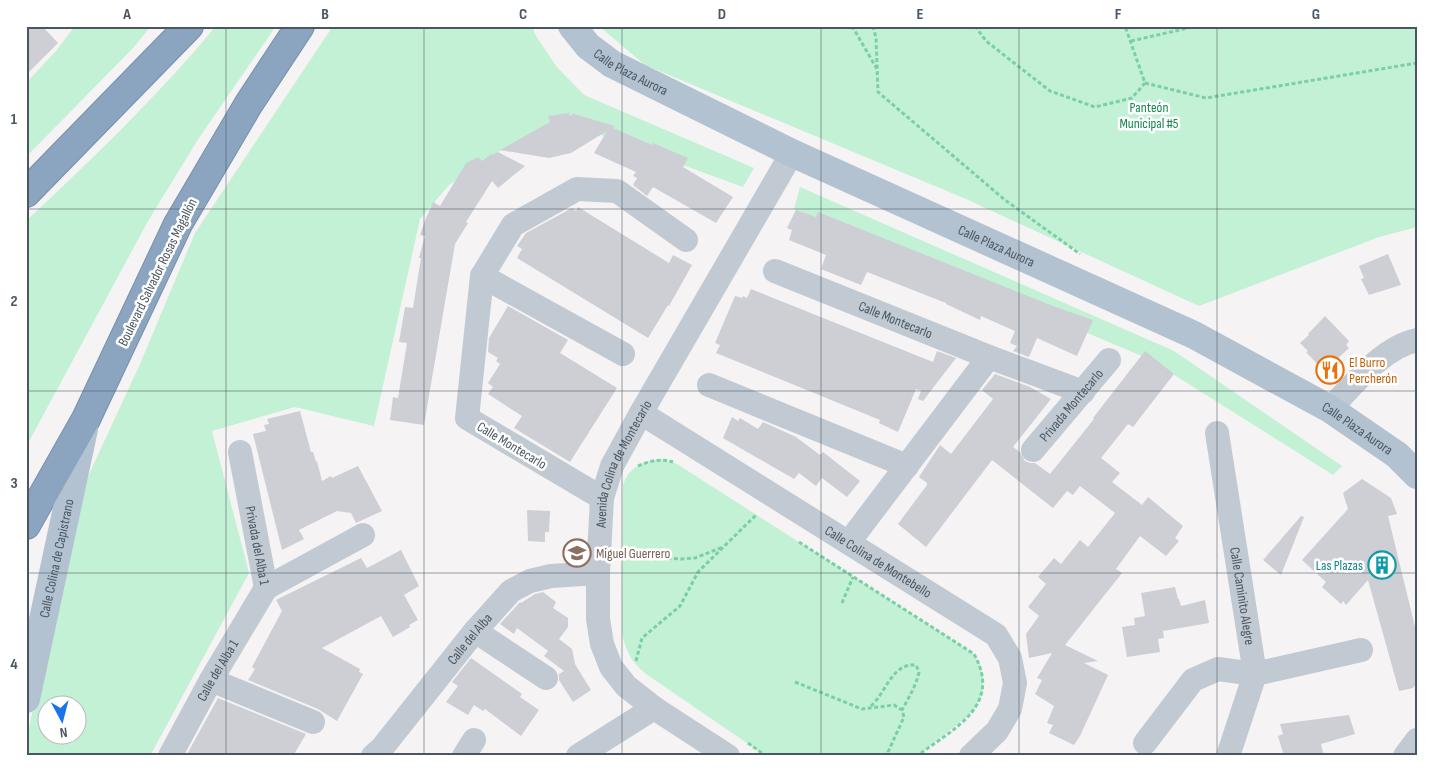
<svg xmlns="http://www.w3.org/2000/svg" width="1443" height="782" font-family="'Sofia Sans Condensed',sans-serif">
<rect width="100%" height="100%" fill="#f5f3f3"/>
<g fill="#c3f1d5" fill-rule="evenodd">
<path d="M75,26h76l-18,22 -107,109v-74l30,-32z"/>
<path d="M216,26h60l-79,115 -49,80 -122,226v-226c66,-62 132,-125 190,-195z"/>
<path d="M333,26h199l4,10 20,30 28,29 170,73 -11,19 -178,-65 -62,27 -54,36 -29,34 -46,207 -79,-19 -83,24 37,142 -99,183h-124v-13l47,-234 67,-145 55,-131zM48,704h30v30h-30z"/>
<path d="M599,26h818v201l-38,10 -180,69 -233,-107 -321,-134z"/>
<path d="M800,187l374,164 168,115 -9,9 -184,-116 -355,-150z"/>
<path d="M662,459l15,5 297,190 7,12 2,11v15l-2,6 -8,14 -56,44h-151l-120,-82c-16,-14 -20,-22 -24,-42l1,-147c6,-19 21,-24 39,-26z"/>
</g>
<g fill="#cdcfd5">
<path d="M26,26h16l16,17 -32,32z"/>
<path d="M569,113v3l5,-2 41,12 -2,2 39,17 1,-2 35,15 -5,9 50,30 -17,26 -63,-36 -6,9 -14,-11 4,-7 -4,-2 3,-4 -42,-19 13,-22 -36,22 -22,5 -49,-8 50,-28 -2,-6z"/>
<path d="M498,152l27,14 -27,22 -6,-7 -26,41 2,1 -13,21 -31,181 -34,-5 3,-23 5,1 9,-55 -8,-1 6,-35 8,1 8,-50h-2l6,-22 -5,-1 6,-17 7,-16 7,4 26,-43 12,-6 4,4 9,-7 1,1z"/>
<path d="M578,207l91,56 4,-8 19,10 -23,41 -1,-1 -20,33 -131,-80 5,-9 -5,-3 9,-13 46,-25 4,3z"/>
<path d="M796,210l20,7 2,-5 235,94 40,14 -16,36 -40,-18 -8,19 -16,-6 4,-5 -7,-3 5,-12 -34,-15 -1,4 -34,-16v-1l-79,-31 -6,13 -40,-16 5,-14 -37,-15 3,-10 -5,-2z"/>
<path d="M1388,254l13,31 -32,10 -8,-16 3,-1 -5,-12z"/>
<path d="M751,289l182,73 4,-11 19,7 -33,43 -5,-2 3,-8 -5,-2 -18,43 -19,-9 1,-3 -164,-67 4,-8 -5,-2 20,-47 7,2 1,-2 4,2z"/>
<path d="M508,306l60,34 -8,13 57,35 -47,74 -56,-34 8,-12 -34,-22 5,-7 -5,-4 12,-19 -4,-3 2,-3 -10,-6 1,-14z"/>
<path d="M1325,316l24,25 -3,4 3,3 -25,23 -18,-19 2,-1 -8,-8 9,-8 -1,-1z"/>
<path d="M1145,351l29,23 -41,53 -5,-3 -27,34 19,15 -8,9 30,23 6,-8 35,29 -8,12 4,3 -13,15 -26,-20 -24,33 6,4 -57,72 33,16 -14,2 24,12 -28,61 -6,9 -25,-12 4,-8 -6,-2 7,-17 -19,-12 7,-14 -5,-2 15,-25 -23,5 -3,-24 13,-18 -11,-9 18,-23 -8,-7 16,-19 7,6 19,-24 8,7 27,-34 -35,-27 -7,9 -6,-4 -14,17 -61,-48 -66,87 -28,-23 29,-39v-2l-8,-6 21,-32 11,9 42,-55 -11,-9 13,-16 35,13 21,12 -38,48 7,5 5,9 5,2h5l15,11 44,-55 -1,-1z"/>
<path d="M300,411l11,41h2l3,10 1,-1 5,20 9,-5 1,2 26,-12 24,45 -26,12 -5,-10 -14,-2 -38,19 5,9 -22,11 -29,-116 13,-3 -2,-6 5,-1 -2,-5z"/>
<path d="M732,417l6,4 2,-3 18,11 5,-7 33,15 24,18 3,-3 37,29 -13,16 -25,-19 -6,8 -17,-13 -5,6 -71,-41z"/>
<path d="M1362,479l29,19 6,16 -9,2 29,119v48l-4,5 -14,3 -31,-111 -22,25 -3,-4 -2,3 -19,-17 4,-5 -24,-22 46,-51 -5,-16z"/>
<path d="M527,510l23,1 -1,21h-4v10l-17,-1z"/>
<path d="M1301,516l3,1 -23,58 -18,-15z"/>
<path d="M401,550l18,36 -15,9 14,25 -9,5 1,2 -17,10 -12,-21 -59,32 38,21 -1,3 4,2 -26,47 -19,-12 -70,-29 7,-11 -3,-2 30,-56 -6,-11 85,-42 6,10z"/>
<path d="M1175,587l3,12h1l2,7 24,-6 4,23 -46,8 1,7 -6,1 2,13 -33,5 -5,-30 13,-2 -1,-7 11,-2 -4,-23z"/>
<path d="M543,592l13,10 -3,6 15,10v9l-9,12 13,10 3,15 16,26 -18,12 -14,-22v-6l5,-3 -20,-15 4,-5 -31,-23 -3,6 -14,-10 20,-22 1,1 14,-9z"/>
<path d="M471,658l51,36 -2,3 19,13 -18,26 -36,-27 -2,2 -9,-6 -6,10 -22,-13 12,-16 -6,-4z"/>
<path d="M218,698l88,36 -13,22h-107z"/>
<path d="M1349,715l6,19 -34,10 3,12h-40l-6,-20 5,-2 -3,-10z"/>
</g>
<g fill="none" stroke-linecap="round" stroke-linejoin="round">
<g stroke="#7690ad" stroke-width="30">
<g id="highway">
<path d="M26,193l163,-167"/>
<path d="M26,525l60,-106 92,-195 70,-119 52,-79"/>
</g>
</g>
<g stroke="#7ad0a6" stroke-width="3" stroke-dasharray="4 2.5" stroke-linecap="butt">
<path d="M852,26l25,43"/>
<path d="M873,26l3,12 2,54 127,108 75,54"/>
<path d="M975,26l11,15 64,50 45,16 37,-9 13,-15 -20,-57"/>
<path d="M1131,41l66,-15"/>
<path d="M1145,83l61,15 211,-35"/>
<path d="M638,466c12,-5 22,-8 35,-4"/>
<path d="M799,542l175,112c29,52 -21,75 -57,102"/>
<path d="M622,556l60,3 13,-1 28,-11"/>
<path d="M842,603l11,-26"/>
<path d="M636,661l6,-23 38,-32 18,-34 58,-57"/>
<path d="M795,682l67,27 32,-4 8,5 2,7 -16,35v4"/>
<path d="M871,706c16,-15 21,-43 45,-41l3,7c-3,14 -10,25 -17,38"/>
<path d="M748,743l18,13"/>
</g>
<g stroke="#c1cad2" stroke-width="24">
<path id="s1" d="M775,271l214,86 94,35"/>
<path d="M482,276l141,78"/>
<path d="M709,385l198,81"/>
<path d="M1330,409c23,-24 53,-62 87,-69"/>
<path id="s2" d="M641,413l355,222 14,23 5,25 -5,26 -13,22 -26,25"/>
<path id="s3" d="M1217,433l38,241 -27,82"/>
<path id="s4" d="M1033,450l76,-90"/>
<path id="s5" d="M240,452l26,136"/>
<path d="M602,498l-135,-80 15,-142 31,-51 64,-36 40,2 69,49"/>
<path d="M849,542l140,-185"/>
<path d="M266,588l97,-53"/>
<path d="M475,631l71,47"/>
<path d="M211,680l102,42"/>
<path d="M1145,743l48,-63 25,-11 37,5 106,-24"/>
<path id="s6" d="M170,756l41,-76 55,-92"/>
<path id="s7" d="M373,756l9,-8 93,-117 36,-40 19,-10 21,-5 47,-3"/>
<path d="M464,756l10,-16"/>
<path d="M578,756l76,-48"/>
<path id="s8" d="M728,756l-74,-48 -28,-22 -15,-19 -9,-23 -4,-25v-46l4,-75 10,-32 29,-53 151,-260"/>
<path d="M1405,756l12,-16"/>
</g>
<g stroke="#b3c2d1" stroke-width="28">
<path id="s9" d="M572,26l16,20 24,18 180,89 402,182 136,74 67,46 20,20"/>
<path id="s10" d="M26,699l58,-270"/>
</g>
<use href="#highway" stroke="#8ba5c1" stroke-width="28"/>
</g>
<path fill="none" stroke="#4a5661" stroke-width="1" stroke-opacity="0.55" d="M226,26v730M424,26v730M622,26v730M821,26v730M1019,26v730M1217,26v730M26,209h1391M26,391h1391M26,573h1391"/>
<defs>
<g id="restaurant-ring" transform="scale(1.4375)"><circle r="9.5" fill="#fff" stroke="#e8710a" stroke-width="1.5"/><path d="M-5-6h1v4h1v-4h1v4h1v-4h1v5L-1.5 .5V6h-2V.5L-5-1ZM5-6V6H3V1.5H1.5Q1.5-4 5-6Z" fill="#e8710a"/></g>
<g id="school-ring" transform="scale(1.4375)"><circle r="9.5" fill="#fff" stroke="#8d6e63" stroke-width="1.5"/><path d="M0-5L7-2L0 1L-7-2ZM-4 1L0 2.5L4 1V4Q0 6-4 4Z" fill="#8d6e63"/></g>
<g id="building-ring" transform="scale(1.4375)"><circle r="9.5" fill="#fff" stroke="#0f9aa8" stroke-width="1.5"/><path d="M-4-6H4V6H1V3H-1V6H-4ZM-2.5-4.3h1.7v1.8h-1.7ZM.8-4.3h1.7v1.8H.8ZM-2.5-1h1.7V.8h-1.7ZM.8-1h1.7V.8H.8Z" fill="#0f9aa8"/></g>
</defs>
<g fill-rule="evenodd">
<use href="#restaurant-ring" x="1330" y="370"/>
<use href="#school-ring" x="577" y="553"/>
<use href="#building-ring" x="1382" y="565"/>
</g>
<g text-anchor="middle" stroke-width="5" stroke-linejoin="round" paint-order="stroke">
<g font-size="14" fill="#4a5661" stroke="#fff">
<text dy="5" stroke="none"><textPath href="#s9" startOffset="76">Calle Plaza Aurora</textPath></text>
<text dy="5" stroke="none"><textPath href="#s9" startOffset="481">Calle Plaza Aurora</textPath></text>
<text transform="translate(157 272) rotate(-64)" y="5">Boulevard Salvador Rosas Magallón</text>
<text dy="5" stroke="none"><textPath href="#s1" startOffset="130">Calle Montecarlo</textPath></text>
<text dy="5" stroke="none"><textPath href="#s4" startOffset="59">Privada Montecarlo</textPath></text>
<text dy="5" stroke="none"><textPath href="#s9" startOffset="886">Calle Plaza Aurora</textPath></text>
<text transform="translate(512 445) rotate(31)" y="5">Calle Montecarlo</text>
<text dy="5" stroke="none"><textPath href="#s8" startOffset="358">Avenida Colina de Montecarlo</textPath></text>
<text dy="5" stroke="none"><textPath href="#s5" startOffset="95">Privada del Alba 1</textPath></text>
<text dy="5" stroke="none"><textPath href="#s10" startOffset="144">Calle Colina de Capistrano</textPath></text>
<text dy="5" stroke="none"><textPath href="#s2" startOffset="280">Calle Colina de Montebello</textPath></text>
<text dy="5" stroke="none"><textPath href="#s3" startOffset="165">Calle Caminito Alegre</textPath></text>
<text dy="5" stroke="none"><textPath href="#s7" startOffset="152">Calle del Alba</textPath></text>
<text dy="5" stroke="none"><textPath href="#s6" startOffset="98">Calle del Alba 1</textPath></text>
</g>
<g font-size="14" fill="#17864f" stroke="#fff">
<text x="1149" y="112">Panteón<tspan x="1149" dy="16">Municipal #5</tspan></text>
</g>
<g font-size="14" fill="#c56008" stroke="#fff" text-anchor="start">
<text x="1349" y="367">El Burro<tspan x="1349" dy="16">Percherón</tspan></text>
</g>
<g font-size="14" fill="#785e54" stroke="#fff" text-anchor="start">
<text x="596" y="558">Miguel Guerrero</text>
</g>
<g font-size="14" fill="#0d838f" stroke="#fff" text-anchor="end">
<text x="1363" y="570">Las Plazas</text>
</g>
</g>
<rect width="1443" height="782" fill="none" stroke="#ffffff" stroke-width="55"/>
<g transform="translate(62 720) rotate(173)"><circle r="24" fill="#ffffff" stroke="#b7bbc0"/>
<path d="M0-4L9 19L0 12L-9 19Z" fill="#1a73e8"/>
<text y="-8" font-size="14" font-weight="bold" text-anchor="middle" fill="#4a5661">N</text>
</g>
<rect x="28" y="28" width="1388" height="726" fill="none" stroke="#4a5661" stroke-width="2"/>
<g font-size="16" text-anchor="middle" font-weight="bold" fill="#4a5661">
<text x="127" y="19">A</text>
<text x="325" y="19">B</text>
<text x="523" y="19">C</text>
<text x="722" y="19">D</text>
<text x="920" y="19">E</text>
<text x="1118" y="19">F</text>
<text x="1316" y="19">G</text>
<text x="14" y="124">1</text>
<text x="14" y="306">2</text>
<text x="14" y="488">3</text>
<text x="14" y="669">4</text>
</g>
</svg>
